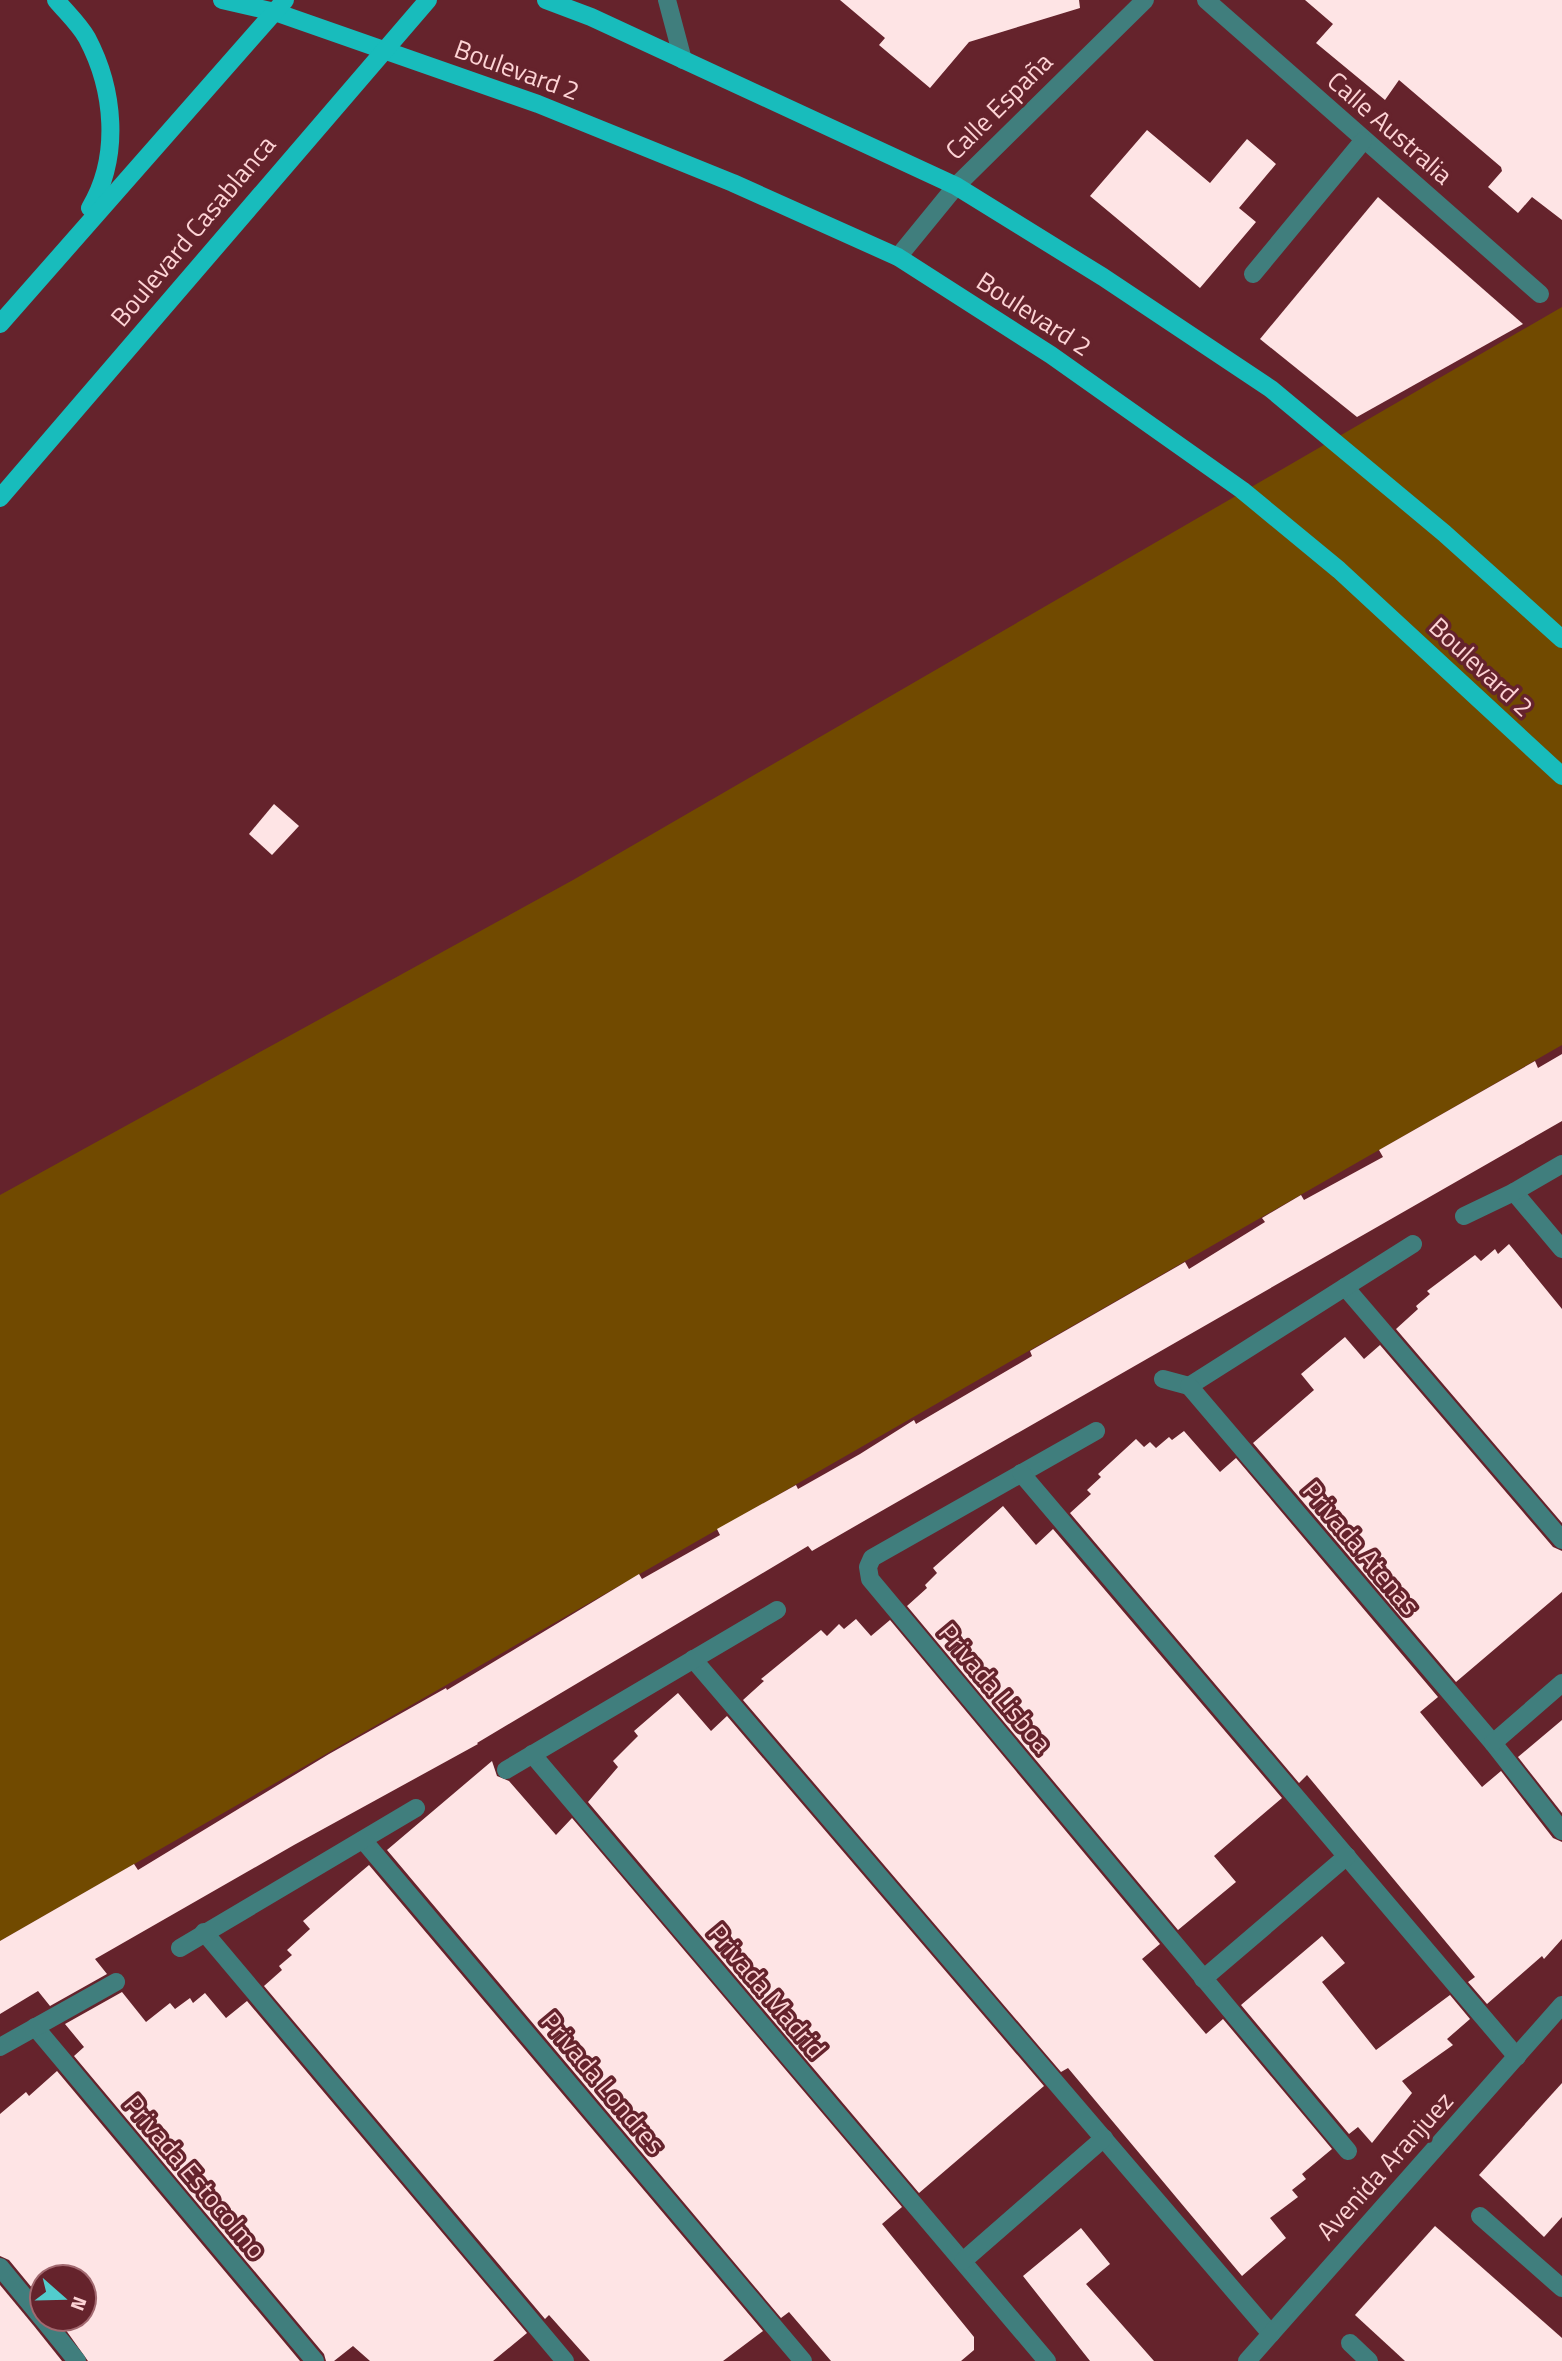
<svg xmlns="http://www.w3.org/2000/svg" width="1562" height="2361" font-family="'Titillium Web',sans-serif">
<rect width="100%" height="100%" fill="#65232c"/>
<path fill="#714a00" d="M1562,307v738l-1562,896v-746l573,-315z"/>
<g fill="#fee4e5">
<path d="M840,0h239l1,8 -111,34 -39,46 -51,-43 6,-7z"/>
<path d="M1305,0h257v220l-30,-23 -14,16 -30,-26 14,-16 -1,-4 -102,-87 -14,20 -69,-57 17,-19z"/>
<path d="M1147,130l63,53 37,-44 29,25 -37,44 17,14 -56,66 -110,-92z"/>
<path d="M1378,197l145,127 -166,93 -97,-78z"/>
<path d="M274,804l25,22 -27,29 -23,-21z"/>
<path d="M1562,1054v67l-698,400 -52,30 -4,-5 -331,197 1,1 -184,101 -199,114 12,15 -57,32 -12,-15 -38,23v-73l134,-77 4,6 191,-116 117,-66 1,2 192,-116 3,5 78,-44 -3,-6 79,-44 2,4 62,-35 54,-34 2,4 116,-68 -2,-5 155,-89 4,7 76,-47 -3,-4 39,-23 3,5 79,-43 -4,-7 107,-61 49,-28 3,7z"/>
<path d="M1509,1244l53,65v214l-166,-194 22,-20 -2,-3 14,-12 -3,-3 48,-36 6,6 14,-12 3,5z"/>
<path d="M1345,1337l19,22 16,-14 173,202 9,4v41l-106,90 -203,-239 61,-53 -13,-16z"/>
<path d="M1184,1431l36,41 16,-14 202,239 -18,15 62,75 19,-16 52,67 9,4v97l-18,20 -2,-3 -55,48 -19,-22 7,-5 -168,-202 -8,8 -229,-270 21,-19 -4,-4 14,-13 -3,-3 38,-35 8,8 6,-5 6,6 13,-11 3,3z"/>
<path d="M1003,1506l33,39 17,-16 229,269 -68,58 22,26 -58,48 -271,-324 20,-18 -2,-3 12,-12 -4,-5z"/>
<path d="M856,1619l15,17 19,-16 270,324 -18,15 64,75 17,-15 109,130 -30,25 4,5 -14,11 6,7 -28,21 16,20 -44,38 -174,-208 -7,4 -318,-372 21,-19 -3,-2 60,-49 6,6 12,-12 5,5z"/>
<path d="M678,1693l33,38 16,-15 317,370 -125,107 -331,-391 30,-35 -5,-6 25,-25 -4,-5z"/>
<path d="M1562,1720v93l-44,-56z"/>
<path d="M492,1761l5,15 12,5 47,54 16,-17 330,389 -20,17 92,113v13l-13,11h-130l-42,-49 -8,6 -394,-468z"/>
<path d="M369,1865l394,466 -40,30h-133l-41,-46 -4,4 -281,-333 18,-16 -3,-4 13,-11 -5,-5 23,-21 -7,-8z"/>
<path d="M1322,1936l23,27 -23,19 54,68 74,-55 20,24 -23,20 6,6 -51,36 10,12 -40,50 -14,-16 -9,7 -108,-129z"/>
<path d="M122,1992l24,30 24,-19 5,6 15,-11 3,5 12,-10 21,25 21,-17 280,332 -34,28h-123l-17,-15 -19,15h-8l-2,-7 -250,-298 10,-9 -19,-23z"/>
<path d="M57,2071l243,290h-212l-30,-42h26v-42h-42v23l-33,-40 -9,-4v-142l26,-22 3,4z"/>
<path d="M1562,2083v134l-18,20 -65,-62z"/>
<path d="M1435,2226l127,112v23h-157l-50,-46z"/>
<path d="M1081,2228l29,36 -24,20 68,77h-64l-67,-85z"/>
<path d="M0,2285l34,41 28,35h-62z"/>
</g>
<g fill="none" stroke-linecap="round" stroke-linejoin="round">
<g stroke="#407e7d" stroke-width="18">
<path d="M667,0l16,60"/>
<path d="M1206,0l334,294"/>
<path d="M898,257l58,-71 189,-186"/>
<path d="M1253,274l110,-133"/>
<path d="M1514,1192l48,57"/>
<path d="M1464,1216l50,-24 48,-28"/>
<path d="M1345,1287l217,253"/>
<path d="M1163,1379l26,7 224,-142"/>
<path d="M1189,1386l304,357 69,88"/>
<path d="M1096,1431l-224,127 -4,9 2,12 478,572"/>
<path d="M1021,1473l496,584"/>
<path d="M693,1659l578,675"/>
<path d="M1493,1743l69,-60"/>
<path d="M532,1754l515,607"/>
<path d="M506,1770l271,-160"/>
<path d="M363,1840l440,521"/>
<path d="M204,1932l361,429"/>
<path d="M180,1948l236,-140"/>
<path d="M1203,1979l144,-123"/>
<path d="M35,2027l280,334"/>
<path d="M0,2047l116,-65"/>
<path d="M1480,2216l82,72"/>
<path d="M963,2261l141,-123"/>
<path d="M0,2267l42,51"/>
<path d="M43,2319l34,42"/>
<path d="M1350,2343l19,18"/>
<path d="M1247,2361l315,-356"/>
</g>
<g stroke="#18bcbc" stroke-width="18">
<path d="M56,0c10,12 23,24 31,38 27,51 34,118 3,170"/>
<path d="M222,0l53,12 263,92 195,79 165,74 153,98 191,135 97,80 223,206"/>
<path d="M546,0l45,17 365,169 147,91 168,112 173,144 118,106"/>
<path d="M0,324l285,-324"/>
<path d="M0,498l428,-498"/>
</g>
</g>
<g text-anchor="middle" stroke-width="7" stroke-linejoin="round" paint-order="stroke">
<g font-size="26" fill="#fdd3d5" stroke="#65232c">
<text transform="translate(517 70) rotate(20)" y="9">Boulevard 2</text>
<text transform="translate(999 106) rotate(-45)" y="9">Calle España</text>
<text transform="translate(1390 128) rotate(41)" y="9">Calle Australia</text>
<text transform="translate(193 231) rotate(-50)" y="9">Boulevard Casablanca</text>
<text transform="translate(1034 314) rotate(33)" y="9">Boulevard 2</text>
<text transform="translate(1481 667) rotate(43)" y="9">Boulevard 2</text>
<text transform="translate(1361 1548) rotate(50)" y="9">Privada Atenas</text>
<text transform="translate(995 1688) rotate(50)" y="9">Privada Lisboa</text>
<text transform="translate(767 1991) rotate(50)" y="9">Privada Madrid</text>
<text transform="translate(603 2083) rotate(50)" y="9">Privada Londres</text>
<text transform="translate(1385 2166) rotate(-48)" y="9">Avenida Aranjuez</text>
<text transform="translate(195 2177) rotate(50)" y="9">Privada Estocolmo</text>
</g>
</g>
<g transform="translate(63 2298) rotate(110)"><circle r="33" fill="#65232c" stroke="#a26970" stroke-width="2"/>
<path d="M0-5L12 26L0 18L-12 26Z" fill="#52cdcd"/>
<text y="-10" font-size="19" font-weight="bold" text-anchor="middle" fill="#fdd3d5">N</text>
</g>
</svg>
